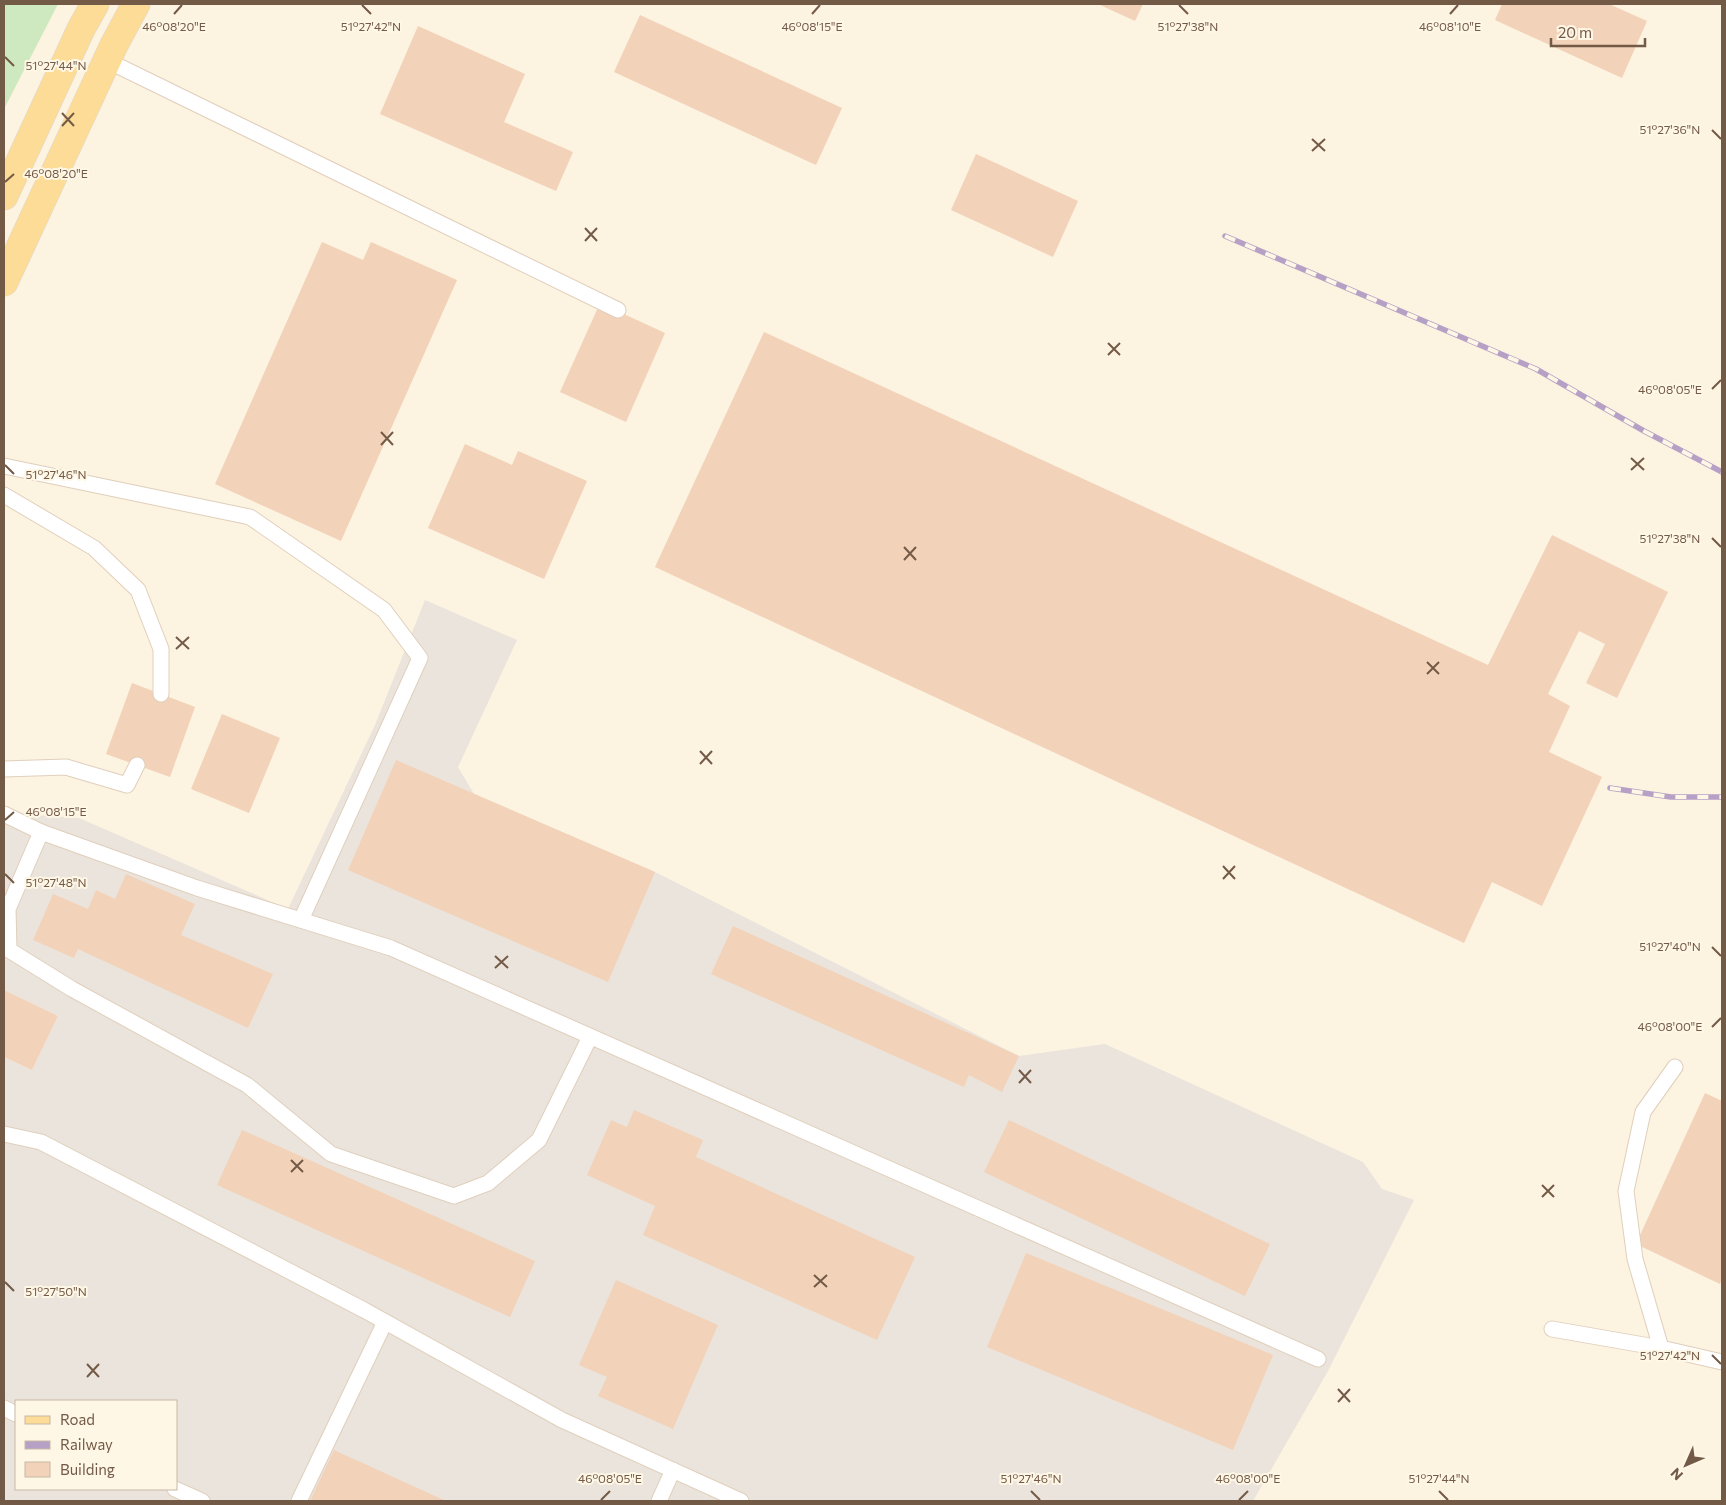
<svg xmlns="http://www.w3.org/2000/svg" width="1726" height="1505" font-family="Commissioner,sans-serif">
<rect width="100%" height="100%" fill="#fcf3e0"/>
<path fill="#ebe4dc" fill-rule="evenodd" d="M425,600l92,40 -59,127 16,27 181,78 364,184 86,-12 258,118 19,27 32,11 -86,171 -75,130h-1249v-444l28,13 26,-54 -54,-26v-177l75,5 209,91 87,-184zM16,1401h160v88h-160z"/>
<path fill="#cee9bf" d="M4,4h54l-54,105z"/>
<g fill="#f2d2b8">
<path d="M1098,4h45l-8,17z"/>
<path d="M1502,4h107l38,17 -25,57 -127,-58z"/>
<path d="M640,15l202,93 -26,57 -202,-93z"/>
<path d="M418,26l107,48 -21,48 69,30 -17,39 -176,-77z"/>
<path d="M976,154l102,47 -25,56 -102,-47z"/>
<path d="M322,242l41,18 8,-18 86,38 -116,261 -126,-57z"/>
<path d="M600,303l65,30 -39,89 -66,-30z"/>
<path d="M764,332l724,333 64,-130 116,57 -51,106 -31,-15 19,-39 -26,-13 -31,63 22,12 -21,46 53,25 -60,129 -50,-24 -28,61 -809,-376z"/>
<path d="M465,444l47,21 6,-14 69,30 -43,98 -116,-51z"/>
<path d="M132,683l63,24 -25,70 -64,-23z"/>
<path d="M222,714l58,24 -31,75 -58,-24z"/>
<path d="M396,760l259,112 -47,110 -260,-112z"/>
<path d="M126,874l69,30 -14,31 92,39 -25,54 -170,-79 -4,9 -41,-18 20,-46 35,15 8,-19 19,9z"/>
<path d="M733,926l286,130 -17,36 -33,-17 -5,12 -253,-113z"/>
<path d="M4,990l54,26 -26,54 -28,-13z"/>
<path d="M1705,1093l17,8v177l-2,6 -84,-40z"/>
<path d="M634,1110l69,30 -7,17 219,100 -38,83 -234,-105 12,-29 -68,-31 24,-55 16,7z"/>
<path d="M1009,1120l261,124 -25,52 -261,-124z"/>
<path d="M242,1130l293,131 -25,56 -293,-132z"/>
<path d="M1026,1253l247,102 -40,95 -246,-103z"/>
<path d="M616,1280l102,45 -45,104 -75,-33 9,-19 -28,-12z"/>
<path d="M334,1450l112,51h-136z"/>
</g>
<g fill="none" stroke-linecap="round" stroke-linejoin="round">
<g stroke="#e0cfbc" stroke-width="17">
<g id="service">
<path d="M106,60l512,250"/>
<path d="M4,466l246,51 134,93 36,48 -119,262"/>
<path d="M4,495l90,53 44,42 23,59v45"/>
<path d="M4,769l62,-2 61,18 10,-20"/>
<path d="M4,814l37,18 156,56 194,60 927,411"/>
<path d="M41,832l-33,77 1,41 63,39 175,96 84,69 123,42 34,-13 51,-43 51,-103"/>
<path d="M4,1134l37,8 323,168 198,110 179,81"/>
<path d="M1552,1329l109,19 61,14"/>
<path d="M1661,1348l-26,-89 -9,-68 17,-79 32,-45"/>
<path d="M4,1408l12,6"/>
<path d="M175,1489l27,12"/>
<path d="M299,1501l86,-179"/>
<path d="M659,1501l14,-31"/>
</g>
</g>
<g stroke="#ddd7d3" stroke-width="29">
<g id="primary">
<path d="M4,196l77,-167 14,-25"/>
<path d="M4,282l110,-237 22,-41"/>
</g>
</g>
<use href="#service" stroke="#fff" stroke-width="15"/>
<use href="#primary" stroke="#fcdc97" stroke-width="28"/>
<g stroke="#b6a0c5" stroke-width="5.5">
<g id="rail">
<path d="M1225,236l311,133 108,62 78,41"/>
<path d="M1610,788l61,9h51"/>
</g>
</g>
<use href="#rail" stroke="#fff7e6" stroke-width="4" stroke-dasharray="11" stroke-linecap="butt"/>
</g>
<path fill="none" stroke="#735a47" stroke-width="2" d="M362,5l9,9M1179,5l9,9M174,14l8,-9M812,14l8,-9M1450,14l8,-9M5,57l9,9M62,113l12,13M62,126l12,-13M1712,130l9,9M1312,139l13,12M1312,151l13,-12M5,182l9,-8M585,228l12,13M585,241l12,-13M1108,343l12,12M1108,355l12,-12M1712,389l9,-9M381,432l12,13M381,445l12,-13M1631,458l13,12M5,465l9,9M1631,470l13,-12M1712,538l9,9M904,547l12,13M904,560l12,-13M176,637l13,12M176,649l13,-12M1427,662l12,12M1427,674l12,-12M700,751l12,13M700,764l12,-13M5,820l9,-8M1223,866l12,13M5,874l9,9M1223,879l12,-13M1712,947l9,9M495,956l13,12M495,968l13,-12M1712,1027l9,-9M1019,1070l12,13M1019,1083l12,-13M291,1160l12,12M291,1172l12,-12M1542,1185l12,12M1542,1197l12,-12M814,1275l13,12M5,1282l9,9M814,1287l13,-12M1712,1355l9,9M87,1364l12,13M87,1377l12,-13M1338,1389l12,13M1338,1402l12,-13M1031,1491l9,9M1439,1491l9,9M601,1500l9,-9M1239,1500l9,-9"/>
<g font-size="12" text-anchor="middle" fill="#735a47" stroke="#fff7e6" stroke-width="4" stroke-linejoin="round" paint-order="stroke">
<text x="174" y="31">46°08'20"E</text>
<text x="371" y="31">51°27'42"N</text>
<text x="812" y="31">46°08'15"E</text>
<text x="1188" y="31">51°27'38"N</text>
<text x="1450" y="31">46°08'10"E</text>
<text x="56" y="70">51°27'44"N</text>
<text x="1670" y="134">51°27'36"N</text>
<text x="56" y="178">46°08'20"E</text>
<text x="1670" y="394">46°08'05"E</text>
<text x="56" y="479">51°27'46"N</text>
<text x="1670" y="543">51°27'38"N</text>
<text x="56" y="816">46°08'15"E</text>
<text x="56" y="887">51°27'48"N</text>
<text x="1670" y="951">51°27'40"N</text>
<text x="1670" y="1031">46°08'00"E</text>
<text x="56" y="1296">51°27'50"N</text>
<text x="1670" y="1360">51°27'42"N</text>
<text x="610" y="1483">46°08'05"E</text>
<text x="1031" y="1483">51°27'46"N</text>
<text x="1248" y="1483">46°08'00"E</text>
<text x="1439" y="1483">51°27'44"N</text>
</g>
<rect width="1726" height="1505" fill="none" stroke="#735a47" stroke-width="10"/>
<rect x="15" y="1400" width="162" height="90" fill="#fff7e6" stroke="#c7b8a6"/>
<rect x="25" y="1416" width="25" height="8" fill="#fcdc97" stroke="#c7b8a6"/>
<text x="60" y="1425" font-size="15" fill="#735a47">Road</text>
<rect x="25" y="1441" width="25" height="8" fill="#b6a0c5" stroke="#c7b8a6"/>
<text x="60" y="1450" font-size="15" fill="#735a47">Railway</text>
<rect x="25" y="1462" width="25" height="15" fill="#f2d2b8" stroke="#c7b8a6"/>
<text x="60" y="1475" font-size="15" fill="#735a47">Building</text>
<g transform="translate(1686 1465) rotate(225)" stroke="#fff7e6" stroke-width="4" paint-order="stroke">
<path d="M0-4L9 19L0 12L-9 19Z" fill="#735a47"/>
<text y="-8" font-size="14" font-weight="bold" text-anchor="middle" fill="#735a47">N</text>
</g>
<path d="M1551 38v8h94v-8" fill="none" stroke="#735a47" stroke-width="2.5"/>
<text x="1558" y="38" font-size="15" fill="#735a47" stroke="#fff7e6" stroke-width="4" paint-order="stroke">20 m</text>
</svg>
